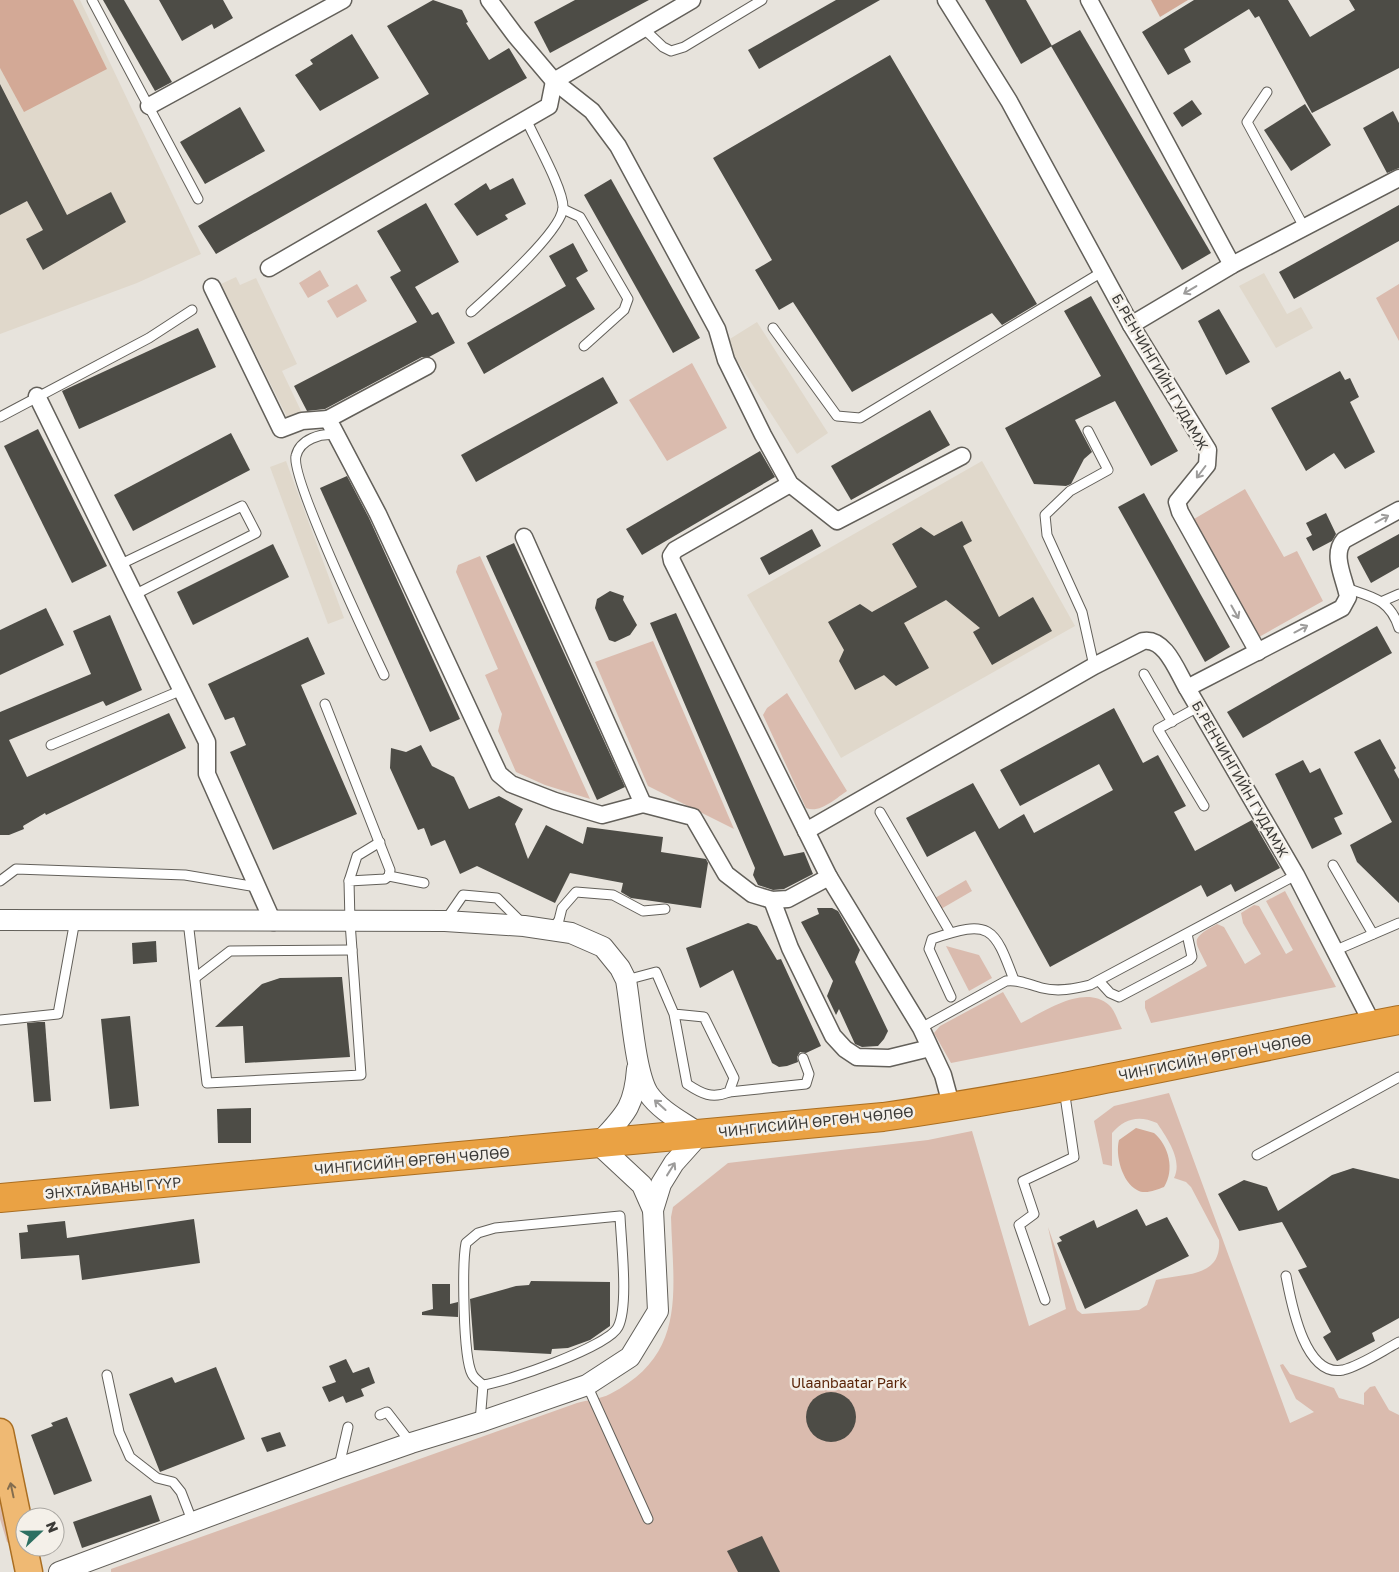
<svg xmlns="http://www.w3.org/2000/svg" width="1399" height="1572" font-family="'Golos Text',sans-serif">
<rect width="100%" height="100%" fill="#e7e3dc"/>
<g fill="#e0d8cb">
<path d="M0,0h80l121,254 -64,29 -137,51z"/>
<path d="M1264,273l23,41 14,-7 12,21 -37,20 -37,-62z"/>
<path d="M236,277l4,8 16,-7 41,86 -15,7 20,42 -14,6 -67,-135z"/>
<path d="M757,322l71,111 -31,21 -72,-112z"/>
<path d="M286,461l58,157 -16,6 -58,-157z"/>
<path d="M982,461l93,165 -234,132 -94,-163z"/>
</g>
<g fill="#dabbae">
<path d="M320,270l9,16 -21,12 -9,-15z"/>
<path d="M357,284l10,17 -30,17 -10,-17z"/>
<path d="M1399,284v57l-23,-43z"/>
<path d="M692,363l35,65 -60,33 -38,-61z"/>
<path d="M1245,489l39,68 13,-6 26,50 -64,36 -65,-118z"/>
<path d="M480,556l110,243 -45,-14 -29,-13 -18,-41 4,-17 -17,-39 13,-6 -42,-97 2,-7z"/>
<path d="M653,641l81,188 -86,-43 -53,-124z"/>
<path d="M787,693l60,98c-11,7 -27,23 -41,17l-43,-93 4,-7z"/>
<path d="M966,880l6,11 -31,18 -6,-11z"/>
<path d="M1285,891l51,96 -185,36 -6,-15v-7l62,-35c-12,-26 -19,-26 10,-42l7,3 21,37 16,-10 -18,-31 -2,-10 13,-8 5,1 27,48 7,-4 -27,-49z"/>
<path d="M946,946l33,9 13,23 -23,13z"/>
<path d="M1003,992l18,31c23,-11 63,-40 88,-18 6,5 9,17 13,24l-171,34 -17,-30 6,-7z"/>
<path d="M1169,1093l121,330 24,-11 -18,-13 -15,-31 -1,-3 3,-1 7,10 44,14 5,10 25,7v-12l6,-6 5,-1 14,24 10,5v157h-1288v-3l466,-166c10,-3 24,-4 33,-9 78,-40 63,-104 61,-177l2,-10 55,-44 200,-23 44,-9 57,195 37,-17 -18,-82 29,83 5,4 57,-4 8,-5 9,-25c26,-7 66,-1 63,-40l-28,-53 -5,-5 -12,-4c9,-18 -7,-40 -17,-55 -18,-8 -32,-5 -45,10v33l-9,-2 -9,-43 20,-15z"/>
<path d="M0,1490l10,54 -3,-2 -7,-23z"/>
</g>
<g fill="#d3a996">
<path d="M0,0h73l34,69 -83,43 -24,-44z"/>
<path d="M1151,0h37l-28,17z"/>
<path d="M1136,1128l18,5c15,13 21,37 10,54 -8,3 -19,8 -27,3 -15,-8 -22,-35 -18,-50z"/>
</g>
<g fill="#4d4c46">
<path d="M103,0h21l48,82 -17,9z"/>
<path d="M159,0h64l10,18 -19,11 -2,-5 -30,17z"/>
<path d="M433,0l29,10 6,12 -2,1 23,37 20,-12 18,30 -311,176 -18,-28 231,-132 -42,-68z"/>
<path d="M575,0h74l-99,53 -16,-31z"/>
<path d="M836,0h44l-121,69 -11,-19z"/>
<path d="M985,0h41l26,46 -31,18z"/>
<path d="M1194,0h94l22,37 45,-27 -6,-10h50v68l-87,45 -53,-97 -4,2 -6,-9 -65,40 7,13 -23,13 -26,-43z"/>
<path d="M1080,30l131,223 -29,17 -131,-224z"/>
<path d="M352,34l27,44 -59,33 -25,-36 18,-11 -3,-4z"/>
<path d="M890,55l147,249 -35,21 -10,-12 -140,79 -59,-90 -14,8 -24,-40 17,-10 -59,-102z"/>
<path d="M0,84l67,131 44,-23 15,30 -83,48 -17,-31 17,-9 -16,-29 -27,14z"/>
<path d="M1192,100l10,14 -20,13 -9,-14z"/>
<path d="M1305,104l26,41 -40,26 -27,-41z"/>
<path d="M240,107l25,44 -60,33 -25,-42z"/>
<path d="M1393,111l6,12v45l-12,5 -24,-45z"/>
<path d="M513,178l13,26 -21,11 3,4 -31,17 -23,-32 32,-21 4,7z"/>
<path d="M611,179l89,159 -27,15 -89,-158z"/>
<path d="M426,203l33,59 -44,25 17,28 6,-3 17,31 -26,14h-7l-97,52 -18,2 -13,-25 123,-64 -27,-45 11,-6 -24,-40z"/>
<path d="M1399,205v36l-105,58 -15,-27z"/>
<path d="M573,243l15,28 -12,7 19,31 -111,65 -17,-31 99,-57 -17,-30z"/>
<path d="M1091,296l87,155 -27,15 -36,-65 -40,19 17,32 -8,7 -13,25 -5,2 -32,-2 -29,-56 96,-52 -37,-65z"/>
<path d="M1219,309l31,53 -24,13 -28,-54z"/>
<path d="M198,328l18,39 -137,62 -17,-38z"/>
<path d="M1340,371l5,9 5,-2 9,19 -9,5 25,50 -30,17 -11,-16 -28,18 -35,-63z"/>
<path d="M603,377l15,26 -142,79 -15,-27z"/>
<path d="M930,410l20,35 -99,55 -20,-34z"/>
<path d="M38,429l69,137 -35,17 -68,-137z"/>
<path d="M231,433l19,37 -117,61 -19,-36z"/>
<path d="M760,451l15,26 -133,78 -16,-26z"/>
<path d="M347,476l22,42 91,201 -30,13 -110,-244z"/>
<path d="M1144,493l86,154 -25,15 -87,-155z"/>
<path d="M1326,513l10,21 -4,7 -19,10 -7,-13 6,-3 -6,-12z"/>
<path d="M962,521l10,20 -9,5 36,71 34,-20 19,34 -60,34 -19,-33 7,-4 -34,-28 -42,23 25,45 -33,18 -12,-11 -29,15 -16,-29 5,-11 -16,-28 32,-18 12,8 45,-25 -25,-43 29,-17 13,9z"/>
<path d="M812,529l9,17 -52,29 -9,-17z"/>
<path d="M1399,534v33l-28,16 -14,-26z"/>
<path d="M514,543l111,244 -28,13 -111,-244z"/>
<path d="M273,544l16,33 -96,48 -16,-33z"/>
<path d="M610,591l14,5 -1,4 14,25 -7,10 -15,7 -6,-2 -14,-32 2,-9z"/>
<path d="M46,608l18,37 -64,30v-45z"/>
<path d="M676,613l108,243 20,-4 9,22 -29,15 -11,1 -15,-5 -5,-10 2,-7 -105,-245z"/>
<path d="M110,615l32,75 -36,16 -3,-5 -94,39 18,37 142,-64 17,35 -140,67 -1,-2 -22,13 1,3 -15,6h-9v-123l91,-38 -18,-43z"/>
<path d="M1377,626l15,27 -149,85 -16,-26z"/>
<path d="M308,637l17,37 -24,11 56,129 -84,36 -43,-98 16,-7 -12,-28 -9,3 -17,-36z"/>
<path d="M1114,708l29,55 15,-8 28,51 -12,6 21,39 57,-31 28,48 -45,24 -4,-8 -24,13 -6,-12 -151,82 -75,-136 -48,26 -21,-39 67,-35 26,46 25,-15 10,19 79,-43 -14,-26 -79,42 -20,-36z"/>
<path d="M1380,739l16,29 -2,2 5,9v124l-42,-41 -7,-17 42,-23 -38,-70z"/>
<path d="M421,745l11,21 22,11 15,32 30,-13 24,13 -8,15 13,35 18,-34 37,19 4,-17 76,10 -2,15 45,7 2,4 -7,45 -70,-10 -10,-6 2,-9 -53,-10 -15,30 -78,-37 -17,8 -15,-34 -14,6 -7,-18 -6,2 -28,-62 1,-20 15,4z"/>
<path d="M1303,760l7,13 10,-5 23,46 -9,4 8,16 -30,15 -37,-75z"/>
<path d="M817,908h15l6,3 22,39 -5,12 33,69 -4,8 -6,7 -16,1 -7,-3 -16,-35 -3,6 -9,-19 6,-15 -32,-59 18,-8z"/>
<path d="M748,923l9,3 20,34 4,-1 40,87 -15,7 -6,-1 -3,5 1,5 -11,4 -8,1 -7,-4 -39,-93 -33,18 -14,-40z"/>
<path d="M156,941l1,21 -24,2 -1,-21z"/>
<path d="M342,977l8,80 -105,6 -2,-37 -28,1 47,-43 18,-6z"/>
<path d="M130,1016l9,90 -29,3 -9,-90z"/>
<path d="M38,1022h7l6,79 -17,1 -7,-79z"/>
<path d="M251,1108v35h-33l-1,-34z"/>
<path d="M1353,1168l46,11v139l-27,15 3,8 -38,20 -14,-24 8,-5 -33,-62 9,-3 -25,-45 -43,9 -21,-37 26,-14 23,7 11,24 54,-36z"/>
<path d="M1137,1209l9,17 21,-9 22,39 -104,53 -28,-66 5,-2 -3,-4 35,-17 3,8z"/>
<path d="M194,1219l6,44 -118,17 -3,-25 -58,4 -2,-26 9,-1 -1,-7 38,-4 2,17z"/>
<path d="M531,1281l79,1v44l-20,14 -22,8 -16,1 -1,5 -77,-4 -4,-51 46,-13 13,-1z"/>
<path d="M432,1284h18v20l8,-2v15l-36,-2v-3l11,-3z"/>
<path d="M346,1359l7,14 16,-6 6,16 -14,6 3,7 -18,7 -3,-7 -14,6 -7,-15 14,-5 -7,-16z"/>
<path d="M216,1367l29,72 -85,33 -31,-78 43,-17 3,6z"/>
<circle cx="831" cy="1417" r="25"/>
<path d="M67,1417l25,64 -38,14 -23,-60 22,-9 -2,-3z"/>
<path d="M280,1432l6,14 -19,6 -6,-14z"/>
<path d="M151,1495l9,26 -78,27 -9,-26z"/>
<path d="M762,1536l18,36h-42l-11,-21z"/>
</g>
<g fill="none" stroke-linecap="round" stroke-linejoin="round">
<g stroke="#63605a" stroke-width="11">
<g id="service">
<path d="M92,0l106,199"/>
<path d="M643,28l20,19 8,4 13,-4 78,-47"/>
<path d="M1267,92l-20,30 57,105"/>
<path d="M563,209l17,8 48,82 -4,11 -40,36"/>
<path d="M471,312c19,-17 90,-80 92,-104 1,-18 -29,-70 -37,-89"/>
<path d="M773,328l64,88 23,2 242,-146"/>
<path d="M0,417l149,-79 43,-28"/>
<path d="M1088,431l20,39 -38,21 -25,24 2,20 35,77 12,54"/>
<path d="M336,435c-15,-2 -36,4 -40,21 -6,21 74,189 88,219"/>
<path d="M121,564l121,-58 14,27 -120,61"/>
<path d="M1346,588c26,9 44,11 53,40"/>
<path d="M1383,601l16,-7"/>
<path d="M1144,674l28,48"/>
<path d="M1198,707l-40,22 46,77"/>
<path d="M51,745l131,-55"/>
<path d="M880,812l70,120"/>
<path d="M1333,865l40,69"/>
<path d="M389,876l35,7"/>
<path d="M0,881l16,-12 169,6 72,12"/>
<path d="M349,881l8,-25 23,-14"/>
<path d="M188,921l19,162 154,-8 -11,-153 -1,-41 36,-2 4,-3 1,-6 -65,-166"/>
<path d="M445,921l18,-26 34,3 26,26"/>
<path d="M552,930l7,-10 3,-12 14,-16 37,3 30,16 22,-2"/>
<path d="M1334,951l65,-28"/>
<path d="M195,978l35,-27 122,-1"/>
<path d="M626,980l30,-8 18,42 13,70c15,10 25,15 42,8l5,-14 -30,-61 -30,-3"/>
<path d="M1099,981l11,12 9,4 70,-37 3,-3 -5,-23"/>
<path d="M951,997l-22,-48 3,-10c58,-20 62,-13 82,41"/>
<path d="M0,1020l58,-6 17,-94"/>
<path d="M921,1028l85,-47c13,-2 24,4 36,7 16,4 32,1 48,-3l206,-110"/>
<path d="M729,1092l77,-8 3,-10 -6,-16"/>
<path d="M1257,1155l142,-78"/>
<path d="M620,1216c1,26 9,89 -2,111 -10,20 -112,55 -135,58 -4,-3 -9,-7 -11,-11 -9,-17 -10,-110 -6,-131l12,-10 17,-5z"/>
<path d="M1286,1276c5,25 18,102 57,94 19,-5 39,-19 56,-28"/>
<path d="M1045,1300l-26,-75 15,-11 -11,-33 51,-24 -10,-68"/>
<path d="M107,1375l12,57 11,25 27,21 16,4 8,10 12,31"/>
<path d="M587,1385l61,134"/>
<path d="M380,1415l7,-3 24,31"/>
<path d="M480,1422l3,-37"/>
<path d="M339,1466l9,-39"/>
</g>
</g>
<g stroke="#63605a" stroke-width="19">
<g id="minor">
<path d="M489,0l26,35 39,46 38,30 26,35 99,183 9,31 37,75 27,49 47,37 125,-65"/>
<path d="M946,0l63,101 122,224 77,125 -1,15 -30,37 3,10 78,140"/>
<path d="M1089,0l143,265"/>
<path d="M149,106l194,-106"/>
<path d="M269,268l280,-162 5,-25 138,-81"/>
<path d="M212,287l69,142 21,-8 26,-2"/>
<path d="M1131,325l101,-60 167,-87"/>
<path d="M427,366l-99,53 50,95 121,260 12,10 44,17 47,14 41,-11 50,13 33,57 26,20 20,6 16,-1 41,-22"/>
<path d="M37,396l170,346v32l66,148"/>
<path d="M790,484l-115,66 -4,6 1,5 157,316 92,151 22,47 9,33"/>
<path d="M524,537l119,267"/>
<path d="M806,831l288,-165 49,-25c22,-4 34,30 44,47"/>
<path d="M772,900l18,48 43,88 12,13 12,8 32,1 41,-10"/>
<path d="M1373,1025l-77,-150 -109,-187 155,-80 6,-11c-3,-18 -17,-42 -4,-57l55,-30"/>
</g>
</g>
<g stroke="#63605a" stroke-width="22">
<g id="tertiary">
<path d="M0,920l445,1 79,5 47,7 32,14 17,21 6,12c5,28 9,92 22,113 12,18 35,29 52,41l-26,29 -13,21 -8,26 5,101 -28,46 -43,28 -107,37 -69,21 -72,25 -280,104"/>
<path d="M637,1069c-3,40 -13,46 -39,75l44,41 11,25"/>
</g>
</g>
<g stroke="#aa6e21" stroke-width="29">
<path id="primary" d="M0,1432l29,140"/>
</g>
<g stroke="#aa6e21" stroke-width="30">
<path id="trunk" d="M0,1198l883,-81c173,-24 344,-64 516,-97"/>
</g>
<use href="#service" stroke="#fff" stroke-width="9"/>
<use href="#minor" stroke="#fff" stroke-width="16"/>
<use href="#tertiary" stroke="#fff" stroke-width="20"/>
<use href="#primary" stroke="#efb973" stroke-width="26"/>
<use href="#trunk" stroke="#eaa244" stroke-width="28"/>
</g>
<defs><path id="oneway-shaft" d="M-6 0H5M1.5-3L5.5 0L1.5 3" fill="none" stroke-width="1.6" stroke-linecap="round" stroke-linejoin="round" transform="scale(1.25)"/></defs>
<g stroke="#9d9c9b">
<use href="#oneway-shaft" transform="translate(1190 290) rotate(149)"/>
<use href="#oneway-shaft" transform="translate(1201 472) rotate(127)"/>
<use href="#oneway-shaft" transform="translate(1382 519) rotate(-28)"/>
<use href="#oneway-shaft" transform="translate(1235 612) rotate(61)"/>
<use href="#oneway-shaft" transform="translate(1301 629) rotate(-28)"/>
<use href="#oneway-shaft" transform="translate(660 1105) rotate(-138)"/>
<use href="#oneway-shaft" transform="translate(671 1169) rotate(-58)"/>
</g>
<use stroke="#836d4f" href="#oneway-shaft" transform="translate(12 1490) rotate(-102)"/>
<g text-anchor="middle" stroke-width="5" stroke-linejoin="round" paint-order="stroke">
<g font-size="14" fill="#3b3a37" stroke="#f4f0e9">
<text transform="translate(1160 372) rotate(60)" y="5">Б.РЕНЧИНГИЙН ГУДАМЖ</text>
<text transform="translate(1240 779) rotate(60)" y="5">Б.РЕНЧИНГИЙН ГУДАМЖ</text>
<text transform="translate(1215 1057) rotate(-11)" y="5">ЧИНГИСИЙН ӨРГӨН ЧӨЛӨӨ</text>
<text transform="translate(816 1122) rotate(-6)" y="5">ЧИНГИСИЙН ӨРГӨН ЧӨЛӨӨ</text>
<text transform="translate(412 1161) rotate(-5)" y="5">ЧИНГИСИЙН ӨРГӨН ЧӨЛӨӨ</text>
<text transform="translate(113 1188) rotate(-5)" y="5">ЭНХТАЙВАНЫ ГҮҮР</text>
</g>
<g font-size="14" fill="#5a2509" stroke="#f4f0e9">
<text x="849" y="1388">Ulaanbaatar Park</text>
</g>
</g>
<g transform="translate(40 1532) rotate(68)"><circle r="24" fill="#f4f0e9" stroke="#aaa7a2"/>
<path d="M0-4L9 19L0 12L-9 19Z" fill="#2d7062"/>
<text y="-8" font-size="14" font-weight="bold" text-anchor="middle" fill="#3b3a37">N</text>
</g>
</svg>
